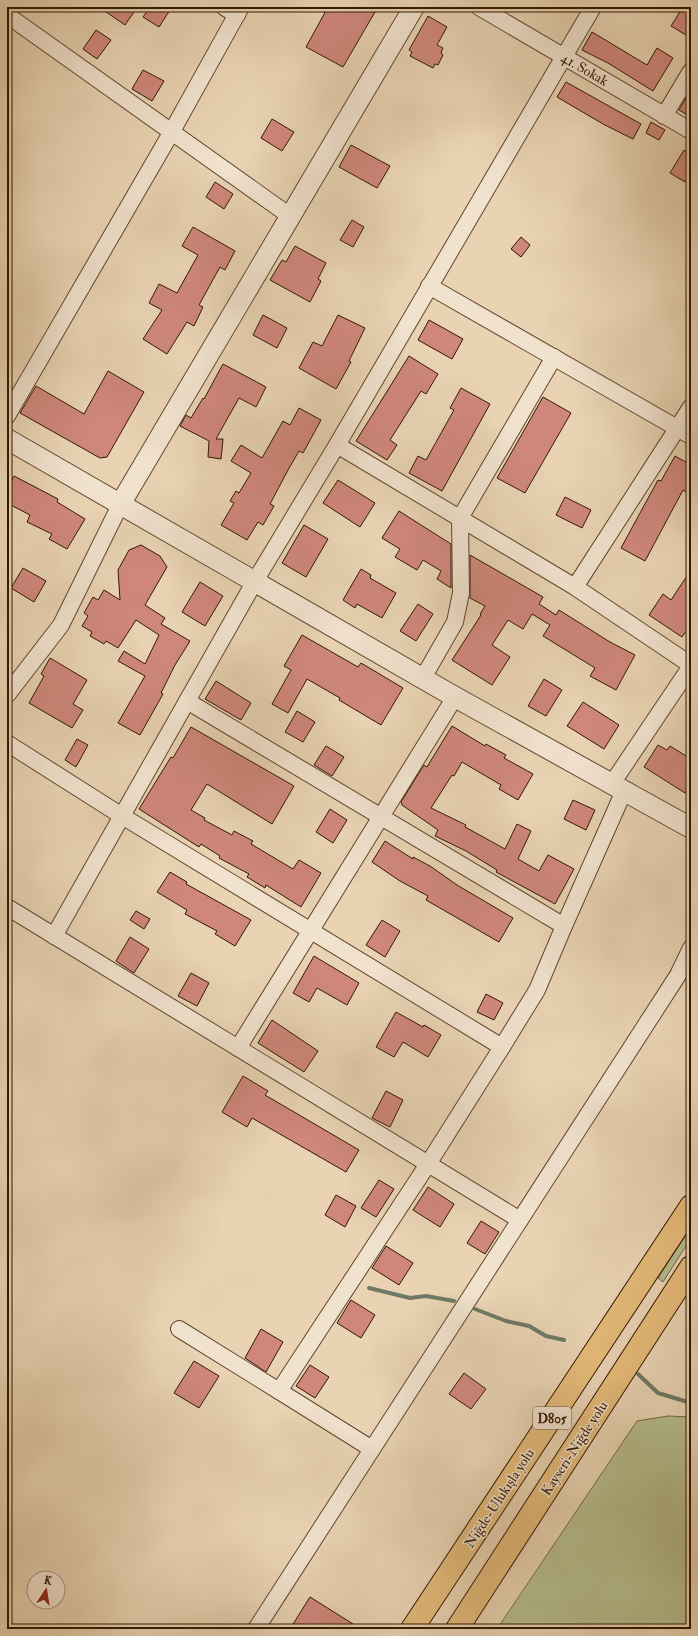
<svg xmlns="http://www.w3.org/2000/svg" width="698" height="1636" font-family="'IM FELL Double Pica',serif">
<rect width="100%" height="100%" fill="#e9d3b3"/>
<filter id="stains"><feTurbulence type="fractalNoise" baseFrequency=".005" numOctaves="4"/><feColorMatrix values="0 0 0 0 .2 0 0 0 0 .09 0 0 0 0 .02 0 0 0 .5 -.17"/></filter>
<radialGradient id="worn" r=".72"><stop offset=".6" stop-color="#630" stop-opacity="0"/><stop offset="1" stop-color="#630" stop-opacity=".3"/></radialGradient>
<g fill="#b5bc8d" stroke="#736a46">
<path d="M691,1227v11l-28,44 -5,-4z"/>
<path d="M668,1416l23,1v212h-194l140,-208z"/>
</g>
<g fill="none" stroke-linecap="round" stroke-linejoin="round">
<g stroke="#6f7965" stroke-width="4">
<path d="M369,1288l41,10 16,-2 28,5"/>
<path d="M475,1309l31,12 23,5 17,10 18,4"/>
<path d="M638,1374l20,19 33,10"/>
</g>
</g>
<g fill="#cf877c" stroke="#311800">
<path d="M99,7h27l8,5 -9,13z"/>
<path d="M150,7h22l-13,20 -16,-10z"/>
<path d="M328,7h39l8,5 -32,55 -37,-20z"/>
<path d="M683,7h8v19l-5,9 -15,-9z"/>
<path d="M428,16l19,11 -10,18 6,3 -2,5 2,2 -5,10 -3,-1 -2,4 -23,-12 2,-4 -3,-2z"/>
<path d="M96,30l15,10 -14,19 -14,-10z"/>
<path d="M592,32l55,33 10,-17 16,10 -20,33 -45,-28 -26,-13z"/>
<path d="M143,70l21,11 -12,20 -20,-12z"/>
<path d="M566,82l75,42 -8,15 -30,-15 -46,-27z"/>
<path d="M691,89v28l-12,-7z"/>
<path d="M272,119l22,13 -12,19 -21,-13z"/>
<path d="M651,122l14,8 -6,10 -13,-7z"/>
<path d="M351,145l39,21 -13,22 -38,-21z"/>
<path d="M684,150l7,5v18l-6,9 -15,-9z"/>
<path d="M215,182l18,12 -9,15 -18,-12z"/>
<path d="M352,220l12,7 -11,20 -13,-7z"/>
<path d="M193,227l42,24 -10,19 -5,-3 -21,38 4,2 -9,19 -7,-4 -20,32 -24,-15 19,-29 -13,-7 10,-19 18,9 21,-38 -16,-9z"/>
<path d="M521,237l9,8 -9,12 -10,-8z"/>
<path d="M295,246l31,17 -8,16 3,2 -11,21 -40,-22 12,-20 4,2z"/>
<path d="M263,315l24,13 -10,20 -24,-13z"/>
<path d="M338,315l27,13 -16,33 2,1 -15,27 -37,-21 14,-26 9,4z"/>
<path d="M429,320l34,19 -11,20 -34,-19z"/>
<path d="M409,356l29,18 -12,20 -5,-3 -31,49 7,5 -10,15 -31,-19z"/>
<path d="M223,364l43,23 -10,20 -17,-9 -23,41h7l-2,20 -13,-2 1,-16 -29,-15 6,-11 5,3 12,-20 1,1z"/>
<path d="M108,371l36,21 -37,65 -7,1 -80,-45 16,-27 48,28z"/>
<path d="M461,388l29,16 -48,87 -33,-18 9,-17 8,4 28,-50 -4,-2z"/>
<path d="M543,397l28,16 -46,80 -28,-15z"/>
<path d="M299,408l22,12 -18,33 -4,-2 -11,19 -18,34 4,2 -11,19 -5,-3 -11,18 -26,-15 13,-22 -4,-2 6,-10 3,2 12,-20 -20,-12 10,-16 21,13 21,-37 7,4z"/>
<path d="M675,456l16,9v30l-8,-5 -38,71 -24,-13 37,-68 3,1z"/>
<path d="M14,476l44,23 -1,3 28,17 -18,30 -18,-10 3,-5 -25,-12 3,-7 -23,-12v-15z"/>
<path d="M338,480l37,23 -15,24 -37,-24z"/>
<path d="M565,497l26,13 -9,18 -26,-13z"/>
<path d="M399,511l52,33v44l-14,-9 4,-8 -18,-11 -6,10 -22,-13 5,-8 -18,-11z"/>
<path d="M304,525l24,14 -22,38 -24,-14z"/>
<path d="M141,545l19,11 7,11 -22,38 20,13 -4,6 29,17 -15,24 -14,28 2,1 -23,41 -22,-12 27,-47 -27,-15 6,-10 21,13 14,-29 -23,-15 -18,28 -12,-7 -2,3 -14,-8 2,-4 -10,-6 6,-10 -4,-3 9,-16 5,3 6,-10 16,10 -2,-30 11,-20z"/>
<path d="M470,555l73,42 -4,7 17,11 3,-5 51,32 25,13 -19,35 -26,-14 5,-8 -52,-32 7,-11 -18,-11 -9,15 -15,-9 -16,25 18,12 -18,28 -40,-25 29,-45 -1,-1 5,-8 -15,-8z"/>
<path d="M23,568l23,13 -12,21 -23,-14z"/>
<path d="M361,569l10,6 -1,3 26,15 -14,25 -25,-14 -2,4 -12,-8z"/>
<path d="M691,570v54l-9,13 -33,-22 14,-21 8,6z"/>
<path d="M200,582l23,14 -18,30 -23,-14z"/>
<path d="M418,604l15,10 -17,27 -16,-10z"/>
<path d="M302,635l56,32 3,-4 42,25 -22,37 -42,-25 1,-2 -33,-19 -19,34 -16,-9 19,-34 -7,-4z"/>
<path d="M50,658l37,22 -14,24 10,6 -11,18 -43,-25 15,-27 -3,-2z"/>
<path d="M544,679l18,11 -16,26 -18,-10z"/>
<path d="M216,681l35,22 -10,17 -36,-21z"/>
<path d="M583,702l36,23 -15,24 -37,-23z"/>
<path d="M297,711l18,11 -12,20 -18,-10z"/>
<path d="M452,726l33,20 1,-2 20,11 -2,3 29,16 -15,26 -19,-11 2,-4 -39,-23 -8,14 -2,-1 -21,33 35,17 -1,2 40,22 12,-25 14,7 -13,28 21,12 9,-16 26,14 -19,35 -59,-32 1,-2 -31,-19 -31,-15 3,-6 -36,-25 -1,-3 23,-37 3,2z"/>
<path d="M191,727l103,59 -22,38 -65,-40 -16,26 14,8 -1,2 28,15 2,-4 19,10 -2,3 42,25 6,-9 22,13 -20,34 -35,-22 -1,3 -18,-11 2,-3 -30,-16 1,-2 -19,-12 -2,3 -60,-38 32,-52 2,1z"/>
<path d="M77,739l11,6 -12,22 -11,-7z"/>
<path d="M658,745l9,5 3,-4 21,13v24l-6,10 -41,-26z"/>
<path d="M326,746l18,11 -12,19 -18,-11z"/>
<path d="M573,800l22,10 -9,20 -22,-11z"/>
<path d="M330,809l17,11 -14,23 -17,-11z"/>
<path d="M385,841l28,18v-2l17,9 27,19 56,33 -14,24 -73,-42 2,-4 -28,-15 -28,-19z"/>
<path d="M170,872l17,10 -1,2 65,36 -16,26 -20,-12 2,-3 -32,-17 2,-4 -30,-18z"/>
<path d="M136,911l14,8 -6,10 -14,-9z"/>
<path d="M382,920l18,11 -15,26 -19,-12z"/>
<path d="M130,937l19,12 -15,24 -18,-12z"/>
<path d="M314,956l45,27 -12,22 -30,-17 -8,14 -16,-9z"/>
<path d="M191,973l18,10 -12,23 -19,-10z"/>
<path d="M486,994l17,9 -9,17 -17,-8z"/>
<path d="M396,1012l27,15 1,-2 17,10 -13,22 -25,-15 -9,15 -18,-10z"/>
<path d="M272,1020l46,31 -14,21 -46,-29z"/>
<path d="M243,1076l25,15 -3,4 94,55 -13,22 -94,-54 -5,9 -25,-15z"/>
<path d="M386,1091l17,9 -13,27 -18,-9z"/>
<path d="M379,1180l15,9 -18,28 -15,-9z"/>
<path d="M428,1187l26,17 -14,23 -27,-17z"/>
<path d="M336,1195l20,11 -11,21 -20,-12z"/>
<path d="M481,1221l18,11 -14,22 -18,-11z"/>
<path d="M386,1246l27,17 -14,22 -27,-17z"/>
<path d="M351,1300l24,15 -14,23 -24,-15z"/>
<path d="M261,1329l22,13 -17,30 -21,-14z"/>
<path d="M194,1361l25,15 -20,32 -25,-15z"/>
<path d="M310,1365l19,12 -14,21 -19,-12z"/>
<path d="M464,1373l22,16 -15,20 -22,-15z"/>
<path d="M310,1597l51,32h-71z"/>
</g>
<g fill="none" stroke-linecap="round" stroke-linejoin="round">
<g stroke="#5f472d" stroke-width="18">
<g id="minor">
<path d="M224,7l13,8"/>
<path d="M479,7l212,124"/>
<path d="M7,15l283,201"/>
<path d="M664,116l27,-45"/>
<path d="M429,286l262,150"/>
<path d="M7,416l164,-283 70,-126"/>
<path d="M337,445l238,142 116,-180"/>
<path d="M575,587l116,78"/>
<path d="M423,678l32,-56 6,-29 -1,-75 94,-161"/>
<path d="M7,695l54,-70 60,-122"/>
<path d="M187,701l377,225 -27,64 -35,57"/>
<path d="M7,743l115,73 380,231 -74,117 -149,227 -100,-62"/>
<path d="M611,785l80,-119"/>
<path d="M7,907l513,313"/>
<path d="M564,926l60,-135"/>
<path d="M54,936l201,-355 82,-136 256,-438"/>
<path d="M238,1048l217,-351"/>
<path d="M279,1391l93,58"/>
<path d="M256,1629l422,-654 13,-27"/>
</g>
</g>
<g stroke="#5f472d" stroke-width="22">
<g id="tertiary">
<path d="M7,439l448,258 236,131"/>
<path d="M121,503l293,-496"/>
</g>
</g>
<g stroke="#311800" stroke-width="24">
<g id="trunk">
<path d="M412,1629l279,-423"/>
<path d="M457,1629l234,-362"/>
</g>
</g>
<use href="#minor" stroke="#f1e2ce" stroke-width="16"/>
<use href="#tertiary" stroke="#f1e2ce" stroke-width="20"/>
<use href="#trunk" stroke="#e4ba7a" stroke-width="22"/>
</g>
<g text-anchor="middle" stroke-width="3" stroke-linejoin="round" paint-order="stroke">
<rect fill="#f1e2ce" stroke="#6b553e" stroke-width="1" x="533" y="1407" width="38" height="22" rx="3"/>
<g font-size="13" font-weight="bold" fill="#311800">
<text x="552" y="1423">D805</text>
</g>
<g font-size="14" fill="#311800" stroke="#f1e2ce">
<text transform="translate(585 69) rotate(30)" y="5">41. Sokak</text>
<text transform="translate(574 1448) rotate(-57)" y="5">Kayseri-Niğde yolu</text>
<text transform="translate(499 1498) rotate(-57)" y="5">Niğde-Ulukışla yolu</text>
</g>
</g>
<rect width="698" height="1636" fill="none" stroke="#e9d3b3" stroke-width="24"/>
<rect x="8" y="8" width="682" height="1620" fill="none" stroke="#311800" stroke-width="2"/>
<rect x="12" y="12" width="674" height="1612" fill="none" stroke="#311800"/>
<g transform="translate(46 1590) rotate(12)"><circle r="19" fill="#f1e2ce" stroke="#a4917c"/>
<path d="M0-3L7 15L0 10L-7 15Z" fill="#8f2418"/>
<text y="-6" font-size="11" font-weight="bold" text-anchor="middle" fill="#311800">K</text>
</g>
<rect width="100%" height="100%" filter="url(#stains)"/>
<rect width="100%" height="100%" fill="url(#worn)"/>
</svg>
